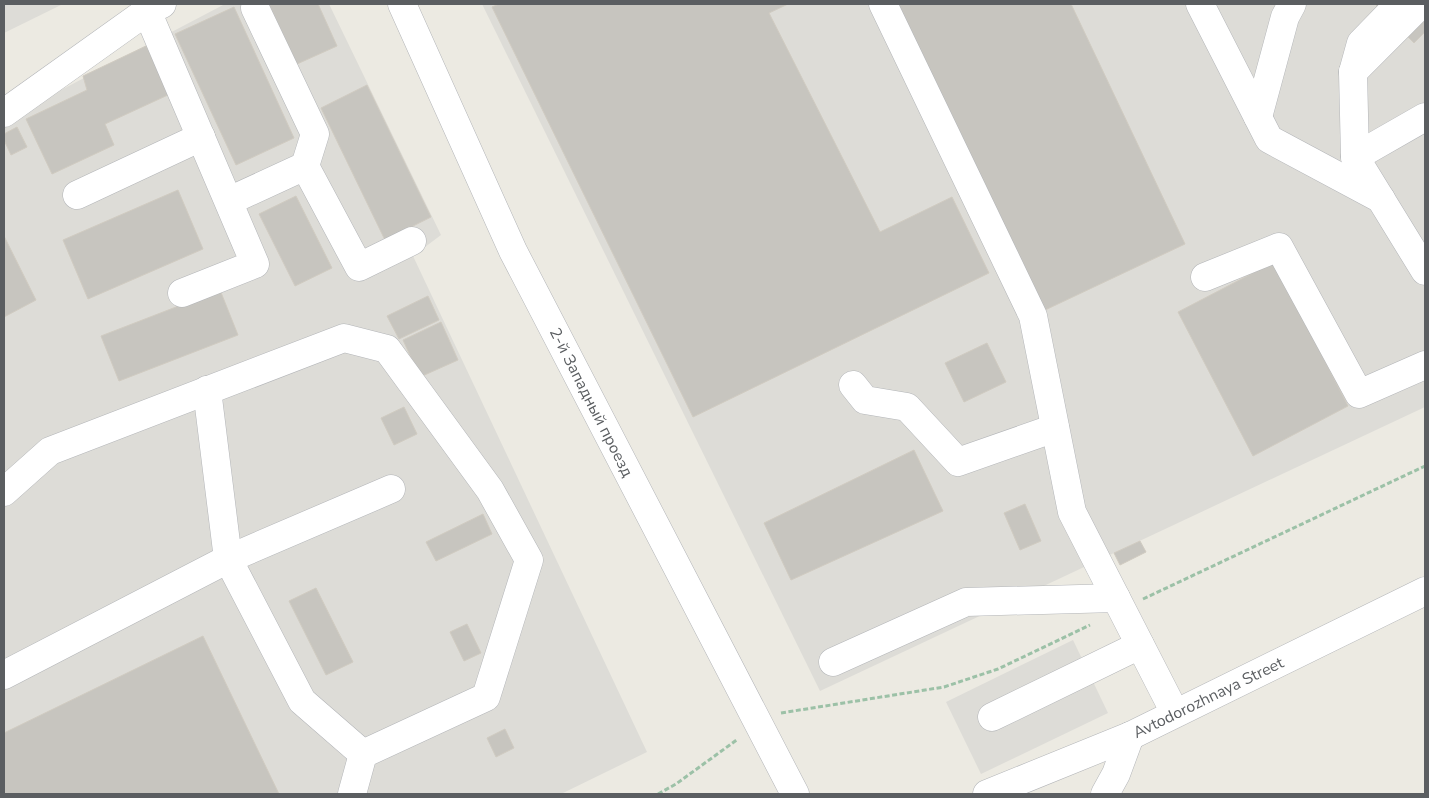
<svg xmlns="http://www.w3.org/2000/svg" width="1429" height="798" font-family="'Nunito Sans',sans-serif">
<rect width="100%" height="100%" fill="#eceae2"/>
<g fill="#dddcd7">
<path d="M4,4h59l-59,29z"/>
<path d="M225,4h104l112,231 -28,21 234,496 -86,42h-557v-674z"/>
<path d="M482,4h943v403l-605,284z"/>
<path d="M1073,640l35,73 -127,61 -35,-72z"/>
</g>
<g fill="#c7c5bf" stroke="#d0cbc1">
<path d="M269,4h49l19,42 -40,18z"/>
<path d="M499,4h289l-19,9 111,219 72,-35 37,76 -296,144 -201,-410z"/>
<path d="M896,4h175l114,240 -142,67z"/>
<path d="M1377,4h48v28l-11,11 -38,-38z"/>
<path d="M234,7l60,131 -58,27 -61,-131z"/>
<path d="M146,46l24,48 -65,30 9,21 -62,29 -26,-55 61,-29 -4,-14z"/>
<path d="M367,85l64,132 -46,23 -64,-132z"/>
<path d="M17,127l10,20 -16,8 -7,-15v-6z"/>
<path d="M178,190l25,59 -115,50 -25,-59z"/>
<path d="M296,196l36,72 -37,18 -36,-72z"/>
<path d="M4,236l32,64 -32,17z"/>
<path d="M1274,262l74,144 -95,50 -75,-144z"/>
<path d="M220,290l18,45 -119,46 -18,-45z"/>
<path d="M428,296l11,24 -40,19 -12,-23z"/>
<path d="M441,322l17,38 -38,17 -17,-37z"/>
<path d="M987,343l19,39 -42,20 -19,-39z"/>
<path d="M404,407l13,27 -23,11 -13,-27z"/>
<path d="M914,450l29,61 -152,69 -27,-57z"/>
<path d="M1025,504l16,37 -21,9 -16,-37z"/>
<path d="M483,514l9,20 -56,27 -10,-19z"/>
<path d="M1140,541l6,11 -26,13 -6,-12z"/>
<path d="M316,588l37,74 -27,13 -37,-74z"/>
<path d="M467,624l14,29 -17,8 -14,-29z"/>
<path d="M203,636l76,158h-275v-61z"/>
<path d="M505,729l9,19 -18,9 -9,-19z"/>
</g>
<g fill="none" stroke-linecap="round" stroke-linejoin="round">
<g stroke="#b3b5b8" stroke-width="29">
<g id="minor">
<path d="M402,4l111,247 282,543"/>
<path d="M883,4l150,312 39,196 103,201"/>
<path d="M1200,4l69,135 112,60"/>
<path d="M1399,4l-38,39 -8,29 68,-68"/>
<path d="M255,8l60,126 -10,32 54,101 53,-26"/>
<path d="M147,11l108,253 -73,29"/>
<path d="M1353,72l2,85 70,114"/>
<path d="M4,113l143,-102 15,-7"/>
<path d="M1258,117l27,-100 7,-13"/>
<path d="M1355,157l70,-40"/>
<path d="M77,195l124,-58"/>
<path d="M229,201l76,-35"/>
<path d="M1205,277l74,-30 80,147 66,-29"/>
<path d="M853,385l12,15 42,7 51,55 97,-34"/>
<path d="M207,390l21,169 74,142 61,53"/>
<path d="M4,492l46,-41 294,-113 43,11 103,141 39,70 -43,137 -123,57 -11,40"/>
<path d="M833,662l133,-60 150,-4"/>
<path d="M4,675l224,-116 163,-70"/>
<path d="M992,717l148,-72"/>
<path d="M987,794l143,-58 295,-145"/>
<path d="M1105,794l11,-20 14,-38"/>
</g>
</g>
<g stroke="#9cc1a7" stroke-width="3" stroke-dasharray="5 2.5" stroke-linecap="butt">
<path d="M1143,599l282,-133"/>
<path d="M781,713l163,-26 54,-18 92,-44"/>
<path d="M658,794l18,-10 62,-45"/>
</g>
<use href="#minor" stroke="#fff" stroke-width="28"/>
</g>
<g text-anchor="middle" stroke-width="4" stroke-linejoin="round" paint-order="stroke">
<g font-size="16" fill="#5b5e61" stroke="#fff">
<text transform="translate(592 402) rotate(63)" y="6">2-й Западный проезд</text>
<text transform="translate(1208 697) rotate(-26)" y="6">Avtodorozhnaya Street</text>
</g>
</g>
<rect width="1429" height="798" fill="none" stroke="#5b5e61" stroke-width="10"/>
</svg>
